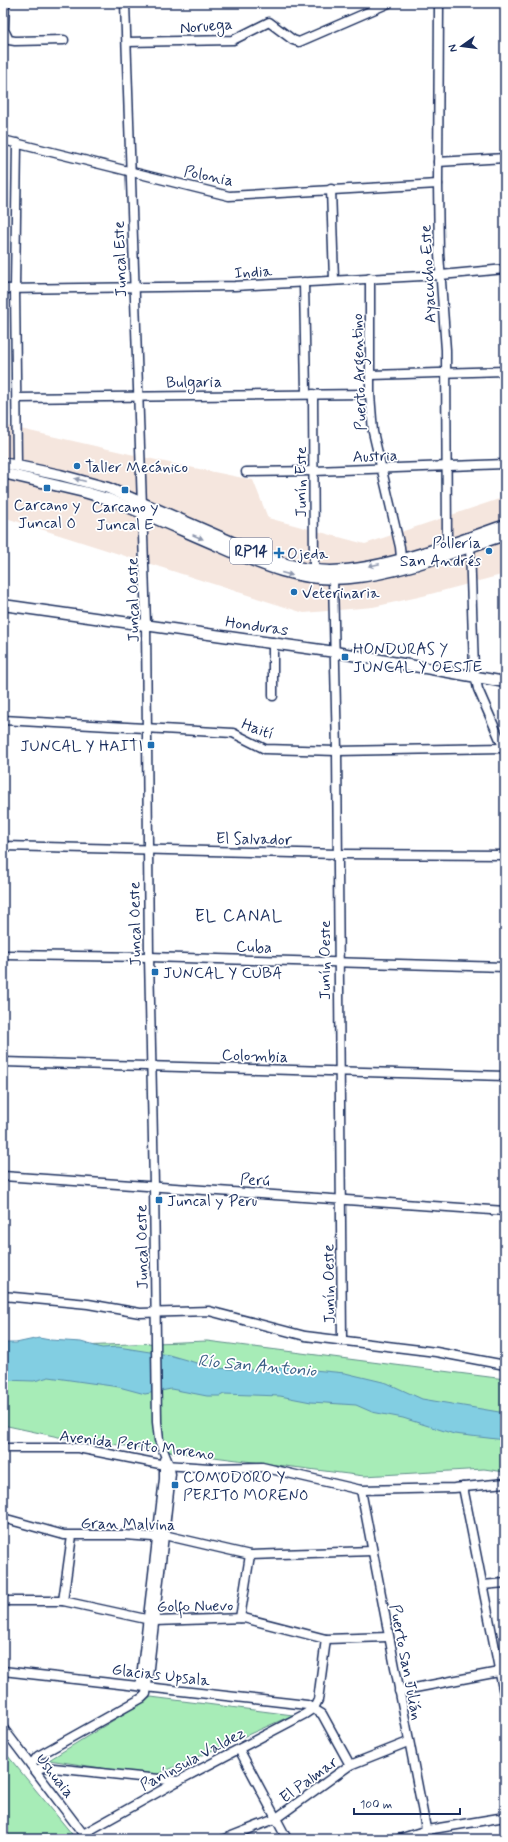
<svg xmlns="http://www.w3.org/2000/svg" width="508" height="1842" font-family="Mynerve,sans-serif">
<rect width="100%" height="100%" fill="#fff"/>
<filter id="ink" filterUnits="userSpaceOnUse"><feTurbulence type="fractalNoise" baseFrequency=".025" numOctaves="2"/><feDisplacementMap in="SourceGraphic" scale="8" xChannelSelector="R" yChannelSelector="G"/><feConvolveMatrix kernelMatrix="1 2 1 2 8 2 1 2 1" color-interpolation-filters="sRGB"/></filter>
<g filter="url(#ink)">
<path fill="#f5e6de" d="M3,425l162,37 88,18 15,38 97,26 140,-47v77l-82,22 -50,11 -69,6 -301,-96z"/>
<g fill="#a7ecb7" stroke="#618e8a">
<path d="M207,1341l298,38v93l-21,-3 -120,7 -301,-38 -60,-13v-76z"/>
<path d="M151,1697l142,18 -139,61 -105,-16z"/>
<path d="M3,1750l73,89h-73z"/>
</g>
<path fill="#82cee2" stroke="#598ead" d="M39,1338l11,2 31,2 21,6 16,-1 51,8 45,13 56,3 12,-4 63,6 42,10 35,16 83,14v27l-51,-6 -51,-16 -31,-6 -16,-7 -45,-3 -31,-6 -56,-2 -4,2h-13l-36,-7 -26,5 -26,-7 -70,-10 -15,4 -31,-1v-37h13z"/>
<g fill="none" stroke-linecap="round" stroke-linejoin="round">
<g stroke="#1b2f5e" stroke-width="11">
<g id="minor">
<path d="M5,3l-1,27 5,10 6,1 49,-1"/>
<path d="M439,3l-1,181 1,70 7,96 1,194"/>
<path d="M127,42l106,-2 36,-18 24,18 6,2 90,-39"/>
<path d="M3,140l226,56 209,-12"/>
<path d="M438,162l67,-4"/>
<path d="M331,189l3,91"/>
<path d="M370,278v116l3,38 27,115 1,11"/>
<path d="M304,282l2,111"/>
<path d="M3,289l232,-3 206,-11 64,-6"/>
<path d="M371,375l134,-4"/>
<path d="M313,394l1,176"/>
<path d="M17,398l353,-4"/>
<path d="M17,465l-2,-177 2,-145"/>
<path d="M246,472l68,-1 191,-7"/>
<path d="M470,546l4,124 4,19 27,62"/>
<path d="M333,579l4,172 5,590"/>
<path d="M273,642v54"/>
<path d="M3,720l230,13 32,16 72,2 166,-3"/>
<path d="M3,846l335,8 167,1"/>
<path d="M3,955l146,2 356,10"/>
<path d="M3,1062l502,14"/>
<path d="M3,1176l502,35"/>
<path d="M3,1296l85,8 52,9 69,-2 96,25 131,16 69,13"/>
<path d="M3,1448h75l87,17 45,3 52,-1 99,23 93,-2 51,-5"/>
<path d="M463,1487l42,212"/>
<path d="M361,1490l67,349"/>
<path d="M3,1518l61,17h60l29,2 11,-2 86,20 122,-4"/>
<path d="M483,1585l22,-2"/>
<path d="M3,1601h60l92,20 89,-3 82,21 62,-2"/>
<path d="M63,1601l9,-65"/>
<path d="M240,1618l10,-63"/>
<path d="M3,1671l304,34 15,9 28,51"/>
<path d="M140,1686l24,-207v-19"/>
<path d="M399,1691l105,-20"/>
<path d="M3,1728l84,111"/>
<path d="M239,1749l48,90"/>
<path d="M31,1765l7,-9 104,-58 4,-4 25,-220 -2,-9 -10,-25 -2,-18 -3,-237 -5,-228 -3,-333 -21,-621"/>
<path d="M35,1770l9,-3 134,14"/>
<path d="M83,1834l95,-53 127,-67 9,-6 4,-8 8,-61"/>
<path d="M224,1839l51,-20 75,-54 58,-23"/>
<path d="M399,1839l28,-9 78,-13"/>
</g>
</g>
<g stroke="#1b2f5e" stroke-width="13">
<g id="major">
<path d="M3,463l57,12 48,13 163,71c19,7 39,12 60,12 52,-1 124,-28 174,-46"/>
<path d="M3,473l81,19 24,7c36,14 71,30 106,45 45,20 86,39 136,34 53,-5 105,-27 155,-43"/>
<path d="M3,605l332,47 170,30"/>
</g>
</g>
<use href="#minor" stroke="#fff" stroke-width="8"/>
<use href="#major" stroke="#fff" stroke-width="10"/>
</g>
<defs><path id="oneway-solid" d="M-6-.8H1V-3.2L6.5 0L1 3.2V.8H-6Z"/></defs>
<g fill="#8d97ae">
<use href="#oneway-solid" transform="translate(80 480) rotate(-166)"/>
<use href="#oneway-solid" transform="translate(198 537) rotate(23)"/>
<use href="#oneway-solid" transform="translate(374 565) rotate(168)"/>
<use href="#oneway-solid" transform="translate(287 574) rotate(15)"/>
</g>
</g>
<g fill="#1f6fb2" stroke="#fff" stroke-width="1.5">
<circle cx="77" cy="466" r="4"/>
<rect x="43" y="484" width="8" height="8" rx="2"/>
<rect x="121" y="486" width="8" height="8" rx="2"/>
<circle cx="489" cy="551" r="4"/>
<path d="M277 547h4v4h4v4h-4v4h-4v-4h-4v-4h4z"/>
<circle cx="294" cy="592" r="4"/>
<rect x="341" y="653" width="8" height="8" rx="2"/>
<rect x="147" y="741" width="8" height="8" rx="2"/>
<rect x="151" y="968" width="8" height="8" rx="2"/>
<rect x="155" y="1196" width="8" height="8" rx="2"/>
<rect x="171" y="1481" width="8" height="8" rx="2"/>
</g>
<g text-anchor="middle" stroke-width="3.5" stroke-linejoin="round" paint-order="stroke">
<rect fill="#fff" stroke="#5f6d8e" stroke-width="1" x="230" y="538" width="42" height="26" rx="3"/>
<g font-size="15" font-weight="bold" fill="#1b2f5e">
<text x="251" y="556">RP14</text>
</g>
<g font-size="16" fill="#1b2f5e" stroke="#fff">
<text transform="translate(206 25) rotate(-5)" y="6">Noruega</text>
<text transform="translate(209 175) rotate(12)" y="6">Polonia</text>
<text transform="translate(119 259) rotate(-92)" y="6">Juncal Este</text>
<text transform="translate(253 271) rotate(-3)" y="6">India</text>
<text transform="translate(427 274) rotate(-93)" y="6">Ayacucho Este</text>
<text transform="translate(358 372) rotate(-92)" y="6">Puerto Argentino</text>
<text transform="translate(194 381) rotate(-1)" y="6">Bulgaria</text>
<text transform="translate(375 455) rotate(-2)" y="6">Austria</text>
<text transform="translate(300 482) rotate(-90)" y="6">Junín Este</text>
<text transform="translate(132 600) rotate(-91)" y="6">Juncal Oeste</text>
<text transform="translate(257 625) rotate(8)" y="6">Honduras</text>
<text transform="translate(258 728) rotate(20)" y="6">Haití</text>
<text transform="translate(254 838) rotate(1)" y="6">El Salvador</text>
<text transform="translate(134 924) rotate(-91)" y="6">Juncal Oeste</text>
<text transform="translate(254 946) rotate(2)" y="6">Cuba</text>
<text transform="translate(324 960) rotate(-90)" y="6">Junín Oeste</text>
<text transform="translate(255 1055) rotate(2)" y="6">Colombia</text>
<text transform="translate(255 1179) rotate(4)" y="6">Perú</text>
<text transform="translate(141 1247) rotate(-91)" y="6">Juncal Oeste</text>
<text transform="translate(328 1284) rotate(-91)" y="6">Junín Oeste</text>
<text transform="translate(137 1444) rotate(7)" y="6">Avenida Perito Moreno</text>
<text transform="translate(128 1523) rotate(1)" y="6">Gran Malvina</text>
<text transform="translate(195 1605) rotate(-1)" y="6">Golfo Nuevo</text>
<text transform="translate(407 1662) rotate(79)" y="6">Puerto San Julián</text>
<text transform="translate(161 1674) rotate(7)" y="6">Glacias Upsala</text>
<text transform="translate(192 1758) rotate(-28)" y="6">Panínsula Valdez</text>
<text transform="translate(56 1775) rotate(52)" y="6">Ushuaia</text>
<text transform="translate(308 1779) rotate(-36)" y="6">El Palmar</text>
</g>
<g font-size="16" fill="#1b2f5e" stroke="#fff" text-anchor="start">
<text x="85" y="472">Taller Mecánico</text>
<text x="47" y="510" text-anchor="middle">Carcano y<tspan x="47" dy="18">Juncal O</tspan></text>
<text x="125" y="512" text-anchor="middle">Carcano y<tspan x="125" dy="18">Juncal E</tspan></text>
<text x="481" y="548" text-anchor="end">Pollería<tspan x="481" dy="18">San Andrés</tspan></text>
<text x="287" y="559">Ojeda</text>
<text x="302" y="598">Veterinaria</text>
<text x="353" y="654">HONDURAS Y<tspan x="353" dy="18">JUNCAL Y OESTE</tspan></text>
<text x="143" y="751" text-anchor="end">JUNCAL Y HAITI</text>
<text x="163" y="978">JUNCAL Y CUBA</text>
<text x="167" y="1206">Juncal y Peru</text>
<text x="183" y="1482">COMODORO Y<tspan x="183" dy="18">PERITO MORENO</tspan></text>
</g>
<g font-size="17" letter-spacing="1" fill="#1b2f5e" stroke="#fff">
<text x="239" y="921">EL CANAL</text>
</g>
<g font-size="17" font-style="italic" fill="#3a5f86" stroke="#fff">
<text transform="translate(257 1365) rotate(5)" y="6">Río San Antonio</text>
</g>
</g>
<rect width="508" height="1842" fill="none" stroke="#fff" stroke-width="16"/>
<rect x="8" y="8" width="492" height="1826" fill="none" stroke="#1b2f5e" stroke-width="1.5" filter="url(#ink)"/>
<g transform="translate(462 46) rotate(256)" stroke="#ffffff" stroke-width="3" paint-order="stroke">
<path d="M0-3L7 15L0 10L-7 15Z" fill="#1b2f5e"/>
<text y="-6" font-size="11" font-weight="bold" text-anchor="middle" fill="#1b2f5e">N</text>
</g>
<path d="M354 1808v6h106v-6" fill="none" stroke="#1b2f5e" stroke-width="2"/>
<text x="360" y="1808" font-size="12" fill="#1b2f5e" stroke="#ffffff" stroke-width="3" paint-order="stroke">100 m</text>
</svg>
